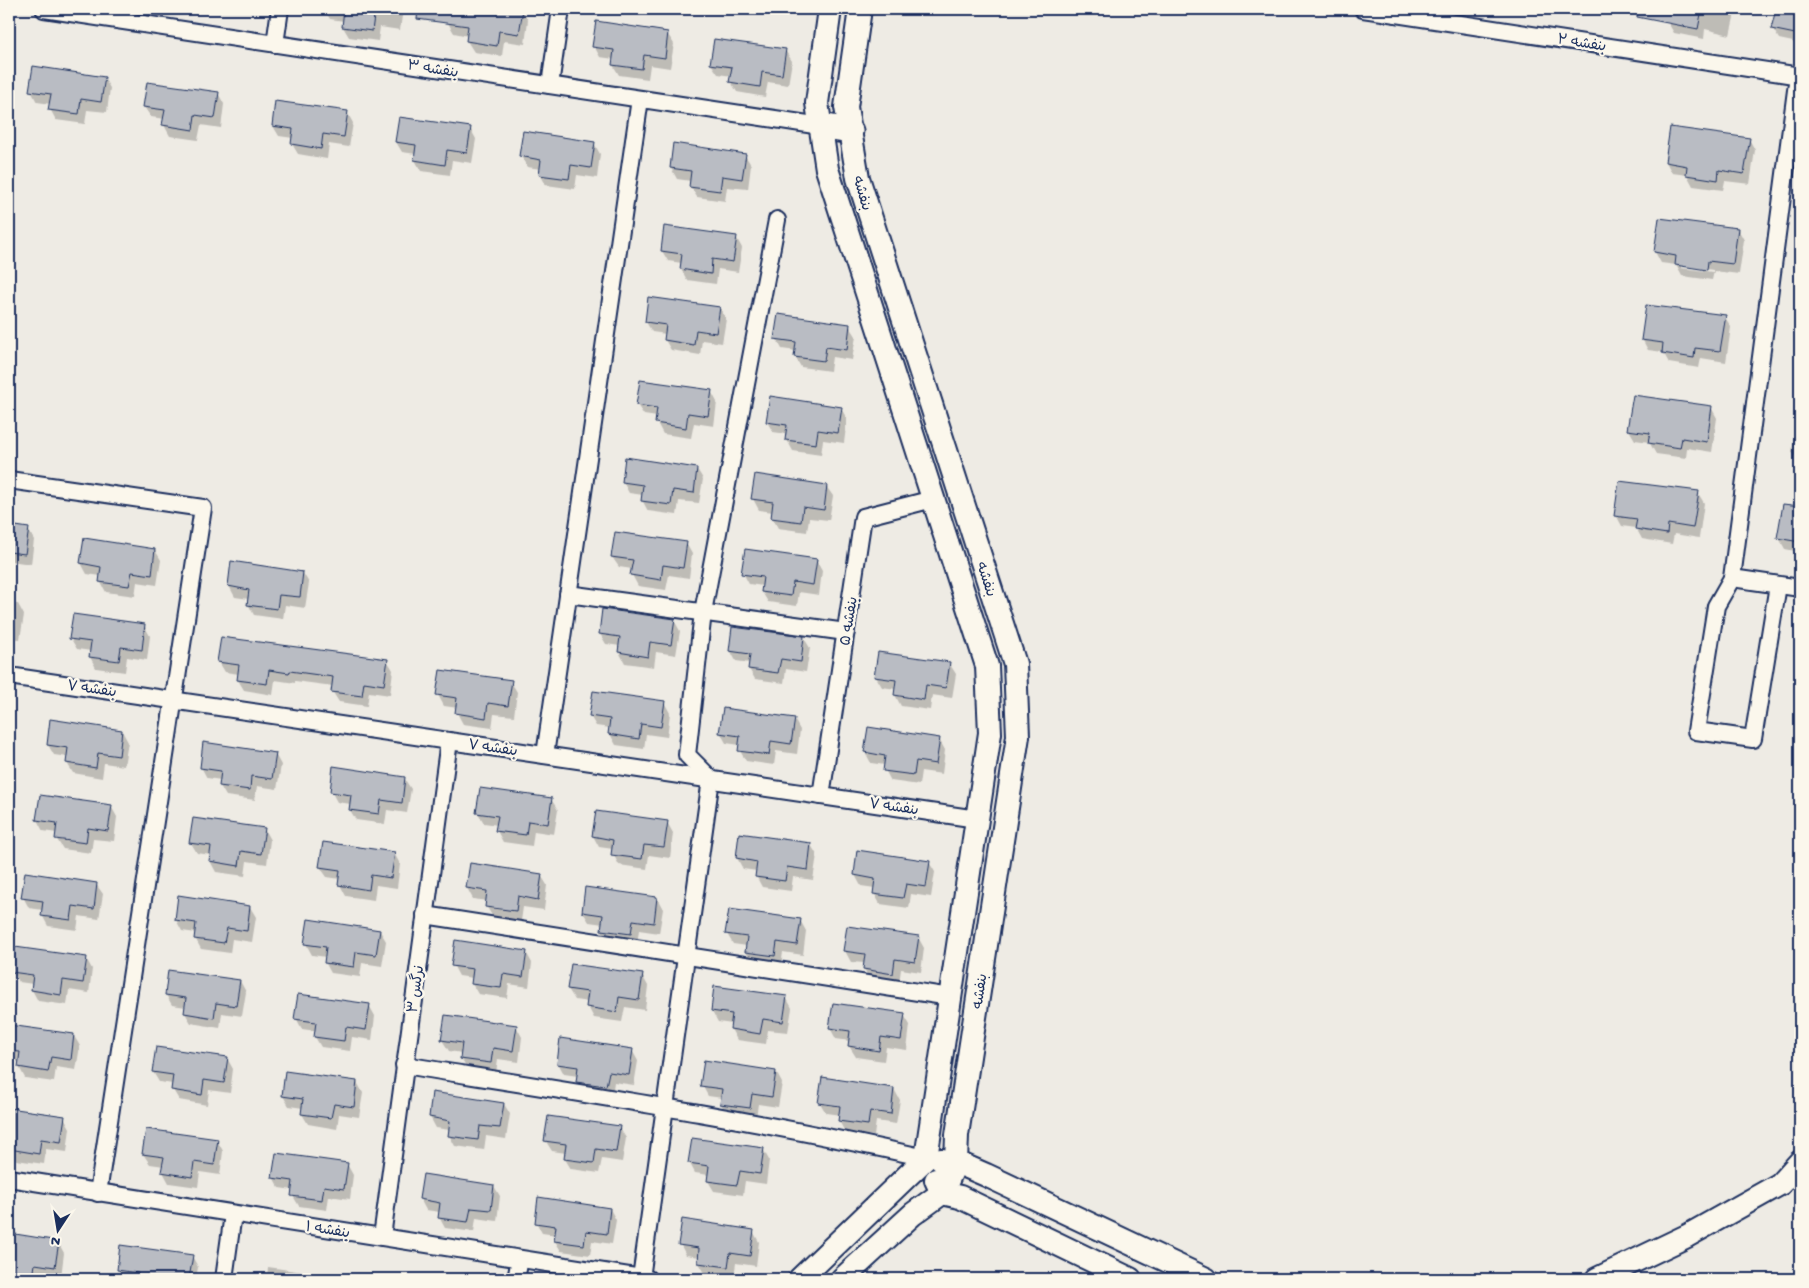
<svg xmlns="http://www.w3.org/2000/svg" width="1809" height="1288" font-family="'Gochi Hand','Playpen Sans Arabic',sans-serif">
<rect width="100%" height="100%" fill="#eeebe4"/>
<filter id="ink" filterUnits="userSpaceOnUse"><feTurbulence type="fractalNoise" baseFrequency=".02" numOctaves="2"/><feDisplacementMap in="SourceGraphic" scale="10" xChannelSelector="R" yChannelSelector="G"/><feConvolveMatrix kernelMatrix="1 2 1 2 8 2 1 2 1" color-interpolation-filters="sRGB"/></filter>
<g filter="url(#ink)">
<g fill="#0003" fill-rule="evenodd">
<path d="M195,9h23l-1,3z"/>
<path d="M324,9h79l-3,21 -20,-3 -2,14 -29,-4 -6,-10 1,-6 -14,-2z"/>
<path d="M450,9h72l6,11 -3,24 -21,-3 -2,15 -28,-4 -7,-11 1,-5 -14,-3 -6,-10z"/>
<path d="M746,9h30l-1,6z"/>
<path d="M1648,9h88l-6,26 -25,-6 -1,10 -30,-6 -7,-12 -13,-2z"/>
<path d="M1777,9h23v44l-7,-11 -14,-3 -6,-10z"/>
<path d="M667,33l7,11 -4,24 -20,-3 -2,14 -29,-4 -6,-10 1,-6 -14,-2 -6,-11z"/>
<path d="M785,50l7,11 -4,24 -20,-3 -3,15 -28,-5 -6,-10 1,-6 -14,-2 -7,-10z"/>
<path d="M104,78l6,10 -3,24 -20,-2 -2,14 -29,-4 -6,-11 1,-5 -14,-2 -6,-11z"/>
<path d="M218,93l6,11 -3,24 -20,-3 -3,15 -28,-4 -6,-11 1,-6 -14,-2 -7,-10z"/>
<path d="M347,112l6,11 -4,24 -20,-3 -2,15 -29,-5 -6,-10 1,-6 -14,-2 -6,-10z"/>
<path d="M470,128l6,11 -4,24 -20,-3 -2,15 -29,-4 -6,-11 1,-6 -14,-2 -6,-10z"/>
<path d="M1749,139l6,11 -5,34 -25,-3 -2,9 -30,-4 -6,-11 -15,-2 -6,-11z"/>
<path d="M594,143l6,11 -3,24 -20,-3 -2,14 -29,-4 -6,-11 1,-5 -14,-2 -6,-11z"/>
<path d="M745,155l6,10 -3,24 -21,-2 -2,14 -28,-4 -7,-11 1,-5 -14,-2 -6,-11z"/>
<path d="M1738,229l6,11 -5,34 -25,-3 -2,9 -30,-4 -6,-11 -15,-2 -6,-11zM1681,265l32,5v2l-32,-4z"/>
<path d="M736,237l6,11 -4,24 -20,-3 -2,15 -29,-4 -6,-11 1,-6 -14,-2 -6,-10z"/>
<path d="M720,308l6,11 -4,24 -20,-3 -2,15 -29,-5 -6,-10 1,-6 -14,-2 -6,-10z"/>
<path d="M1725,317l6,10 -5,35 -25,-4 -2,10 -30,-5 -6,-11 -15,-2 -6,-11z"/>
<path d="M849,325l7,11 -4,24 -20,-3 -2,14 -29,-4 -6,-10 1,-6 -14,-2 -6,-11z"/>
<path d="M711,391l6,11 -3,24 -20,-3 -3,15 -28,-4 -6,-11v-6l-13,-2 -7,-10z"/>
<path d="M1711,407l6,11 -5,34 -25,-4 -1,10 -30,-4 -7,-12 -14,-2 -6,-10z"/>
<path d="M841,408l6,11 -3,24 -21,-3 -2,15 -28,-4 -6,-11v-6l-14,-2 -6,-10z"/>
<path d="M1797,419l3,1v43l-8,-11z"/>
<path d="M697,469l6,10 -4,24 -20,-2 -2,14 -29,-4 -6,-11 1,-5 -14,-2 -6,-11z"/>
<path d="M826,486l7,10 -4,24 -20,-2 -2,14 -29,-4 -6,-11 1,-5 -14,-2 -6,-11z"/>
<path d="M1698,493l6,10 -5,35 -25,-4 -2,10 -30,-5 -6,-11 -14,-2 -6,-11z"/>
<path d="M1784,505l16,2v45l-15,-3 -6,-11z"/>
<path d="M9,526l19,3 6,11 -3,24 -21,-3 -1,11z"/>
<path d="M686,543l6,11 -3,24 -20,-3 -3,15 -28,-4 -6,-11v-6l-13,-2 -7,-10z"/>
<path d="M155,550l6,10 -4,25 -20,-3 -2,14 -29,-4 -6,-11 1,-5 -14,-2 -6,-11z"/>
<path d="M816,560l6,11 -3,24 -20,-3 -2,14 -29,-4 -6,-10 1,-6 -14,-2 -6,-11z"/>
<path d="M303,573l6,10 -4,25 -20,-3 -2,14 -29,-4 -6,-11 1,-5 -14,-2 -6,-11z"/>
<path d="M9,603l9,1 6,11 -4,24 -11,-1z"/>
<path d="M674,620l6,11 -4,24 -20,-3 -2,15 -29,-4 -6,-11 1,-6 -14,-2 -6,-10z"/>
<path d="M144,625l6,11 -3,24 -20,-3 -2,15 -29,-4 -6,-11 1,-6 -14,-2 -6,-10z"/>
<path d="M804,638l6,10 -4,24 -20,-3 -2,14 -29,-4 -6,-10 1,-6 -14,-2 -6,-11z"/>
<path d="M387,660l6,10 -3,25 -21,-3 -2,14 -28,-4 -7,-11 1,-5 -38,-5v2l-20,-3 -2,15 -29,-5 -6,-10 1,-6 -14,-2 -6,-10z"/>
<path d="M949,663l7,11 -4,24 -20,-3 -2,15 -29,-4 -6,-11 1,-6 -14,-2 -6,-10z"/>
<path d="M511,682l6,10 -3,24 -20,-2 -2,14 -29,-4 -6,-11 1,-5 -14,-2 -6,-11z"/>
<path d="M664,702l6,11 -3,24 -21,-3 -2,15 -28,-4 -6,-11v-6l-14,-2 -6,-10z"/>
<path d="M794,719l6,11 -3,24 -21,-3 -2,14 -28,-4 -6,-10v-6l-14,-2 -6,-11z"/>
<path d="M9,723l2,4 -2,13z"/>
<path d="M122,731l6,11 -4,24 -20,-3 -2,15 -29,-5 -6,-10 1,-6 -14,-2 -6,-10z"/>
<path d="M939,739l6,11 -3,24 -21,-3 -2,14 -28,-4 -6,-11v-5l-14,-2 -6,-11z"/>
<path d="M275,754l6,11 -4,24 -20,-3 -2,14 -29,-4 -6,-10 1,-6 -14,-2 -6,-11z"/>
<path d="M404,778l7,11 -4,24 -20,-3 -2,14 -29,-4 -6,-10 1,-6 -14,-2 -6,-11z"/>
<path d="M551,799l7,11 -4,24 -20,-3 -2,15 -29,-4 -6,-11 1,-6 -14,-2 -6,-10z"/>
<path d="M111,806l6,11 -3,24 -21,-2 -2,14 -28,-4 -7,-11 1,-5 -14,-2 -6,-11z"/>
<path d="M667,822l6,11 -3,25 -21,-3 -2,14 -28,-4 -6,-11v-5l-14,-2 -6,-11z"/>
<path d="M264,829l6,11 -3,24 -20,-3 -2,15 -29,-4 -6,-11 1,-6 -14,-2 -6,-10z"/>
<path d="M740,834l71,11 6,10 -4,25 -20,-3 -2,14 -29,-4 -6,-11 1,-5 -14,-2 -6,-11z"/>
<path d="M394,853l6,11 -3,24 -21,-3 -2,15 -28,-4 -6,-11v-6l-13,-2 -7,-10z"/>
<path d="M929,862l6,10 -4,25 -20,-3 -2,14 -29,-4 -6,-11 1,-5 -14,-2 -6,-11z"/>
<path d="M541,875l6,10 -3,25 -21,-3 -2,14 -28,-4 -7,-11 1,-5 -14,-2 -6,-11z"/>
<path d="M96,884l7,10 -4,25 -20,-3 -2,14 -29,-4 -6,-11 1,-5 -14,-2 -6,-11z"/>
<path d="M657,898l6,11 -4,24 -20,-3 -2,15 -29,-5 -6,-10 1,-6 -14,-2 -6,-10z"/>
<path d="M250,907l6,10 -4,25 -20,-3 -2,14 -29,-4 -6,-11 1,-5 -14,-2 -6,-11z"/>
<path d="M800,920l6,11 -3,24 -20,-3 -2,15 -29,-5 -6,-10 1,-6 -14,-2 -6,-10z"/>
<path d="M380,931l6,10 -4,25 -20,-3 -2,14 -29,-4 -6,-11 1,-5 -14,-2 -6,-11z"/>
<path d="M918,937l6,11 -3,24 -20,-3 -2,15 -29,-5 -6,-10 1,-6 -14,-1 -6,-11z"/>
<path d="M526,952l6,11 -3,24 -20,-3 -2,14 -29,-4 -6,-10 1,-6 -14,-2 -6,-11z"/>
<path d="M86,958l6,11 -3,24 -20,-3 -2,15 -29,-4 -6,-11 1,-6 -14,-2 -6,-10z"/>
<path d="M642,975l6,11 -3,24 -20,-3 -3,15 -28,-4 -6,-11v-5l-13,-2 -7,-11z"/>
<path d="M240,981l6,11 -4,24 -20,-3 -2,15 -29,-5 -6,-10 1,-6 -14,-2 -6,-10z"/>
<path d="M786,997l6,11 -4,24 -20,-2 -2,14 -29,-4 -6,-11 1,-5 -14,-2 -6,-11z"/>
<path d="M834,1004l70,11 6,10 -3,25 -21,-3 -2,14 -28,-4 -7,-11 1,-5 -14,-2 -6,-11z"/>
<path d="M369,1005l6,11 -3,24 -20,-3 -2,14 -29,-4 -6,-10 1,-6 -14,-2 -6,-11z"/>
<path d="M9,1026l65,10 6,10 -4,24 -20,-3 -2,15 -29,-4 -6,-11 1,-5 -11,-2z"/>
<path d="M516,1026l6,11 -3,25 -21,-3 -2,14 -28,-4 -7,-11 1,-5 -13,-2 -7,-11z"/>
<path d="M632,1050l6,11 -4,24 -20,-3 -2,14 -29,-4 -6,-10 1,-6 -14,-2 -6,-11z"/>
<path d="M227,1058l6,11 -3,24 -21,-3 -2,15 -28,-5 -6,-10v-6l-14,-2 -6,-10z"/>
<path d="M776,1072l6,11 -4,24 -20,-3 -2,14 -29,-4 -6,-10 1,-6 -14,-2 -6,-11z"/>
<path d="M357,1082l6,11 -4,24 -20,-3 -2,15 -29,-5 -6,-10 1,-6 -14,-2 -6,-10z"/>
<path d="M894,1089l6,11 -4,24 -20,-3 -2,15 -29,-4 -6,-11 1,-6 -14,-2 -6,-10z"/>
<path d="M433,1093l71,11 6,10 -4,25 -20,-3 -2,14 -29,-4 -6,-11 1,-5 -14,-2 -6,-11z"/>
<path d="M9,1110l55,7 6,11 -3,24 -21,-3 -2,15 -28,-4 -7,-11z"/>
<path d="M619,1127l7,11 -4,24 -20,-3 -3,14 -28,-4 -6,-10 1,-6 -14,-2 -7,-11z"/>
<path d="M217,1140l6,11 -3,24 -20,-3 -2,15 -29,-4 -6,-11 1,-6 -14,-2 -7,-10z"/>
<path d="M763,1149l6,11 -3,24 -21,-3 -2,14 -29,-4 -6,-10 1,-6 -14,-2 -6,-11z"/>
<path d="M347,1164l6,11 -3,24 -21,-3 -2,14 -28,-4 -6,-10v-6l-14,-2 -6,-11z"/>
<path d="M494,1186l6,10 -3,25 -21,-3 -2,14 -29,-4 -6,-11 1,-5 -14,-2 -6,-11z"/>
<path d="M610,1209l6,11 -4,24 -20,-3 -2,14 -29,-4 -6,-10 1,-6 -14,-2 -6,-11z"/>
<path d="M753,1231l6,11 -3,24 -20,-3 -2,14 -29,-4 -6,-10 1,-6 -14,-2 -6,-11z"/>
<path d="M9,1235l49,7 6,11 -3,24 -21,-3v5h-31z"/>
<path d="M192,1256l6,11 -2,12h-72l-6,-9z"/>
<path d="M268,1267l71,10 1,2h-73z"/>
</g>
<g fill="#b9bcc3" stroke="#1b2f5e">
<path d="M344,9h31l-3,22 -30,-4z"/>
<path d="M418,9h105l-4,25 -20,-3 -2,15 -31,-5 2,-15 -51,-7z"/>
<path d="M1638,9h64l-4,20 -61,-12z"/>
<path d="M1776,9h24v26l-29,-6z"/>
<path d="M596,21l72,11 -3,26 -21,-3 -2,14 -30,-4 2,-15 -22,-3z"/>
<path d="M714,39l72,10 -4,26 -20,-3 -2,15 -31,-5 3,-15 -22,-3z"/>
<path d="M33,66l72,11 -4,25 -20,-3 -2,15 -31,-4 3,-16 -22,-3z"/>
<path d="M147,82l72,10 -4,26 -20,-3 -2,15 -31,-5 3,-15 -22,-3z"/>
<path d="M275,101l73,10 -4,26 -21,-3 -2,15 -30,-5 2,-15 -21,-3z"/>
<path d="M399,117l72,10 -4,26 -20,-3 -2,15 -31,-5 2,-15 -21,-3z"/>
<path d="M1670,127l80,11 -6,36 -25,-4 -1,10 -32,-5 1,-9 -22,-4z"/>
<path d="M523,131l72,11 -4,26 -20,-3 -2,14 -30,-4 2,-15 -22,-4z"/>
<path d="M673,143l73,11 -4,25 -20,-3 -2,15 -31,-4 2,-16 -21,-3z"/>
<path d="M1659,218l79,10 -5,36 -25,-3 -1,9 -32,-5 1,-9 -22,-4z"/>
<path d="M664,226l73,10 -4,26 -21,-3 -1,15 -31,-5 2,-15 -21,-3z"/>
<path d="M648,297l72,10 -4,26 -20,-3 -2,15 -30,-5 2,-15 -21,-3z"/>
<path d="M1646,305l80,10 -6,36 -25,-3 -1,10 -32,-5 1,-10 -22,-3z"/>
<path d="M778,314l72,10 -3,26 -21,-3 -2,14 -30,-4 2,-15 -22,-3z"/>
<path d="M640,380l72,10 -4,26 -20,-3 -2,15 -31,-5 2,-15 -21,-3z"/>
<path d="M1633,395l79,11 -5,36 -25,-4 -2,10 -32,-5 2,-10 -23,-3z"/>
<path d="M770,396l72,11 -4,26 -20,-3 -2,14 -31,-4 2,-15 -21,-3z"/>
<path d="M625,457l72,11 -3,25 -21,-3 -2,15 -30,-4 2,-16 -21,-3z"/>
<path d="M755,474l72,11 -3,25 -21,-3 -2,15 -30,-4 2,-16 -22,-3z"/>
<path d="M1619,481l80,10 -6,37 -25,-4 -1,10 -32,-5 2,-10 -23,-3z"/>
<path d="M1783,504l17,2v36l-23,-4z"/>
<path d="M9,525l20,3 -4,26 -16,-2z"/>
<path d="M615,532l72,10 -4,26 -20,-3 -2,15 -31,-5 3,-15 -22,-3z"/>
<path d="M84,538l71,11 -3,26 -20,-3 -3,14 -30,-4 2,-15 -21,-4z"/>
<path d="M745,549l72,10 -4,26 -20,-3 -2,14 -30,-4 2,-15 -22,-3z"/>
<path d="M231,561l72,11 -3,25 -21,-2 -2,14 -30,-4 2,-15 -21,-4z"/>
<path d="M602,609l73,10 -4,26 -21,-3 -2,15 -30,-5 2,-15 -21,-3z"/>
<path d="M73,614l72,10 -3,26 -21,-3 -2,14 -30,-4 2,-15 -22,-3z"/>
<path d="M732,627l72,9 -3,26 -20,-3 -3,14 -30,-4 2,-15 -21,-3z"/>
<path d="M221,637l167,22 -4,26 -20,-3 -2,14 -31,-4 2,-15 -43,-6 -1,2 -20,-3 -2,14 -30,-4 2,-15 -22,-3z"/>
<path d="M878,652l72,10 -4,26 -20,-3 -2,15 -30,-5 2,-15 -22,-3z"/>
<path d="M440,670l72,10 -4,26 -20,-3 -2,15 -31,-5 2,-15 -21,-3z"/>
<path d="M593,691l72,10 -4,26 -20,-3 -2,15 -31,-5 2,-15 -21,-3z"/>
<path d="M723,708l72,10 -4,26 -20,-3 -2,14 -31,-4 2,-15 -21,-3z"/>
<path d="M50,719l72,11 -3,26 -21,-3 -2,15 -30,-5 2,-15 -21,-3z"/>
<path d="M868,727l72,11 -4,26 -20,-3 -2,14 -31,-4 2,-15 -21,-4z"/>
<path d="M203,742l73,11 -4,26 -21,-3 -1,14 -31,-4 2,-15 -21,-3z"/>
<path d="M333,766l72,11 -3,26 -21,-3 -2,14 -30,-4 2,-15 -21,-3z"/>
<path d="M480,788l72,10 -4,26 -20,-3 -2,14 -31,-4 3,-15 -22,-3z"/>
<path d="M40,795l72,10 -4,26 -20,-3 -2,15 -31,-4 2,-16 -21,-3z"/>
<path d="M596,811l72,10 -4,26 -20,-2 -2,14 -31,-4 2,-15 -21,-4z"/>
<path d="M193,818l72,10 -4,26 -20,-3 -2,15 -30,-5 2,-15 -22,-3z"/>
<path d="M739,833l72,10 -3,27 -21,-3 -2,14 -30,-4 2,-15 -21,-4z"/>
<path d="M323,842l72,10 -4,26 -20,-3 -2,15 -31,-5 2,-15 -21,-3z"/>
<path d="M857,850l73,11 -4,26 -20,-3 -3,14 -30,-4 2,-15 -21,-4z"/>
<path d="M470,863l72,11 -4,26 -20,-4 -2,15 -31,-4 2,-16 -21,-3z"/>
<path d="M25,872l72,11 -3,26 -21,-3 -2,14 -30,-4 2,-15 -22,-3z"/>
<path d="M585,887l72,10 -3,26 -21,-3 -2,14 -30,-4 2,-15 -21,-3z"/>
<path d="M178,895l72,11 -3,25 -20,-3 -3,15 -30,-4 2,-16 -21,-3z"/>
<path d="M729,909l72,10 -4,26 -20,-3 -2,14 -30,-4 2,-15 -22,-3z"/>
<path d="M308,919l72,11 -4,25 -20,-3 -2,15 -30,-4 2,-16 -22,-3z"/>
<path d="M847,926l72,10 -4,26 -20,-3 -2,15 -30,-5 2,-15 -22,-3z"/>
<path d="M455,940l72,11 -4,26 -20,-3 -2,14 -30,-4 2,-15 -22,-3z"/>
<path d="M15,947l72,10 -4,26 -20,-3 -2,15 -30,-5 2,-15 -22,-3z"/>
<path d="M571,964l72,10 -4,26 -20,-3 -2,15 -31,-5 2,-15 -21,-3z"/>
<path d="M168,970l72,10 -4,26 -20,-3 -2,15 -30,-5 2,-15 -21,-3z"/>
<path d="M714,986l73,10 -4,26 -20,-3 -3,15 -30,-5 2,-15 -21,-3z"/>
<path d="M298,994l72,10 -4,26 -20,-3 -2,14 -30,-4 2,-15 -22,-3z"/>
<path d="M833,1003l72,10 -4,27 -20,-3 -2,14 -31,-5 2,-15 -21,-3z"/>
<path d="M445,1015l72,10 -4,26 -20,-3 -2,15 -31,-4 2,-16 -21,-3z"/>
<path d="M9,1025l65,9 -3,26 -20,-3 -3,15 -30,-5 2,-15 -11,-1z"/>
<path d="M560,1038l73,11 -4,26 -20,-3 -3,14 -30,-4 2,-15 -21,-3z"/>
<path d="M156,1047l72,10 -4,26 -20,-3 -2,15 -31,-5 2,-15 -21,-3z"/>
<path d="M704,1060l72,11 -4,26 -20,-3 -2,14 -30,-4 2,-15 -22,-3z"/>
<path d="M285,1071l72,10 -3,26 -20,-3 -3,14 -30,-4 2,-15 -21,-3z"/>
<path d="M822,1077l72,11 -3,26 -21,-3 -2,14 -30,-4 2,-15 -22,-3z"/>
<path d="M432,1092l72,11 -4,25 -20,-2 -2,14 -30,-4 2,-15 -21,-4z"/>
<path d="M9,1108l56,8 -4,26 -20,-3 -2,15 -30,-5z"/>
<path d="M548,1116l72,10 -4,26 -20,-3 -2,14 -30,-4 2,-15 -22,-3z"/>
<path d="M146,1129l72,10 -4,26 -20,-3 -2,15 -31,-5 3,-15 -22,-3z"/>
<path d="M692,1138l72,10 -4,26 -20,-3 -3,14 -30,-4 2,-15 -21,-3z"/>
<path d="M276,1153l72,10 -4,26 -20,-3 -2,14 -31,-4 2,-15 -21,-3z"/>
<path d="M423,1174l71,11 -3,25 -20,-2 -3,14 -30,-4 2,-15 -21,-4z"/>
<path d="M538,1197l72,11 -3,26 -21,-3 -2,14 -30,-4 2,-15 -21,-3z"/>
<path d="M682,1219l72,11 -4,26 -20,-3 -2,14 -30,-4 1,-15 -21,-3z"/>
<path d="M9,1233l50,8 -4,26 -20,-3 -2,14 -24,-3z"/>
<path d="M120,1245l73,10 -4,24h-52l1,-6 -21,-3z"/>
</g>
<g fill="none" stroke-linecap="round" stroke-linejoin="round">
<g stroke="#1b2f5e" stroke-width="20">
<g id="street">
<path d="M44,9l777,117"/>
<path d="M1363,9l437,67"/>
<path d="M275,44l5,-35"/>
<path d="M1798,75l-66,503 68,10"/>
<path d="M550,85l11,-76"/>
<path d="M9,480l194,28 -105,685"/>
<path d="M1732,578l-16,28 -20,125 57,8 25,-154"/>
<path d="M568,594l278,38"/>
<path d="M9,676l968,143"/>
<path d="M545,755l95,-656"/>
<path d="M821,796l42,-279 70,-18"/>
<path d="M425,915l525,82"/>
<path d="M404,1065c175,28 350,54 522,93"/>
<path d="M9,1178l639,101"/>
<path d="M382,1237l67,-496"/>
<path d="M641,1278l70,-499 -24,-24 16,-143 74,-392"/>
<path d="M224,1279l9,-65"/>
<path d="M516,1279l4,-20"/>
</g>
</g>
<g stroke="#1b2f5e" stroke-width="26">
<g id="secondary">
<path d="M830,9l-13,94 10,66 160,497 3,67 -64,425"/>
<path d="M941,1160l15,2 30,13 220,104"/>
<path d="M936,1180l6,13 18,4 170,82"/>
<path d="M800,1279l126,-121"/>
<path d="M842,1279l71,-65 29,-21 14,-31 1,-27 61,-399 -3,-72 -157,-486 -12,-71 14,-98"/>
<path d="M1597,1279l90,-43 93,-52 20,-22"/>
</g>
</g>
<g stroke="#1b2f5e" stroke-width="29">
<path id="primary" d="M821,126l29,5"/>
</g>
<use href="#street" stroke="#fbf7ec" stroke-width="16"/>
<use href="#secondary" stroke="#fbf7ec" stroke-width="22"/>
<use href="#primary" stroke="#fbf7ec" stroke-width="25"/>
</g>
</g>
<g text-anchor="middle" stroke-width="5" stroke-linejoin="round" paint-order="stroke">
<g font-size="15" fill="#1b2f5e" stroke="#fbf7ec">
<text transform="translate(1582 42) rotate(9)" y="5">بنفشه ۲</text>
<text transform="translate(433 68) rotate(9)" y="5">بنفشه ۳</text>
<text transform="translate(863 193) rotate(74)" y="5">بنفشه</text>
<text transform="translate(987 579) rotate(72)" y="5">بنفشه</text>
<text transform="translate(848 621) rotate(-81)" y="5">بنفشه ۵</text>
<text transform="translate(92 688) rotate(8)" y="5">بنفشه ۷</text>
<text transform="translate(493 747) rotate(8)" y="5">بنفشه ۷</text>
<text transform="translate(894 806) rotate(8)" y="5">بنفشه ۷</text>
<text transform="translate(415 989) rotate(-82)" y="5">نرگس ۳</text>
<text transform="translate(979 991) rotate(-81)" y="5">بنفشه</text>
<text transform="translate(328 1229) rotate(9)" y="5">بنفشه ۱</text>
</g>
</g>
<rect width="1809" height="1288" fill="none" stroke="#fbf7ec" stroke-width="30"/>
<rect x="15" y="15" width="1779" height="1258" fill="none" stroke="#1b2f5e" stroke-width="2" filter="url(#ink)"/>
<g transform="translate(58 1230) rotate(192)" stroke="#fbf7ec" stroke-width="4" paint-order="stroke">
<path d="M0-4L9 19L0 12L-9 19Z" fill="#1b2f5e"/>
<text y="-8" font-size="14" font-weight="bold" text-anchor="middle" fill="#1b2f5e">N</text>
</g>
</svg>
